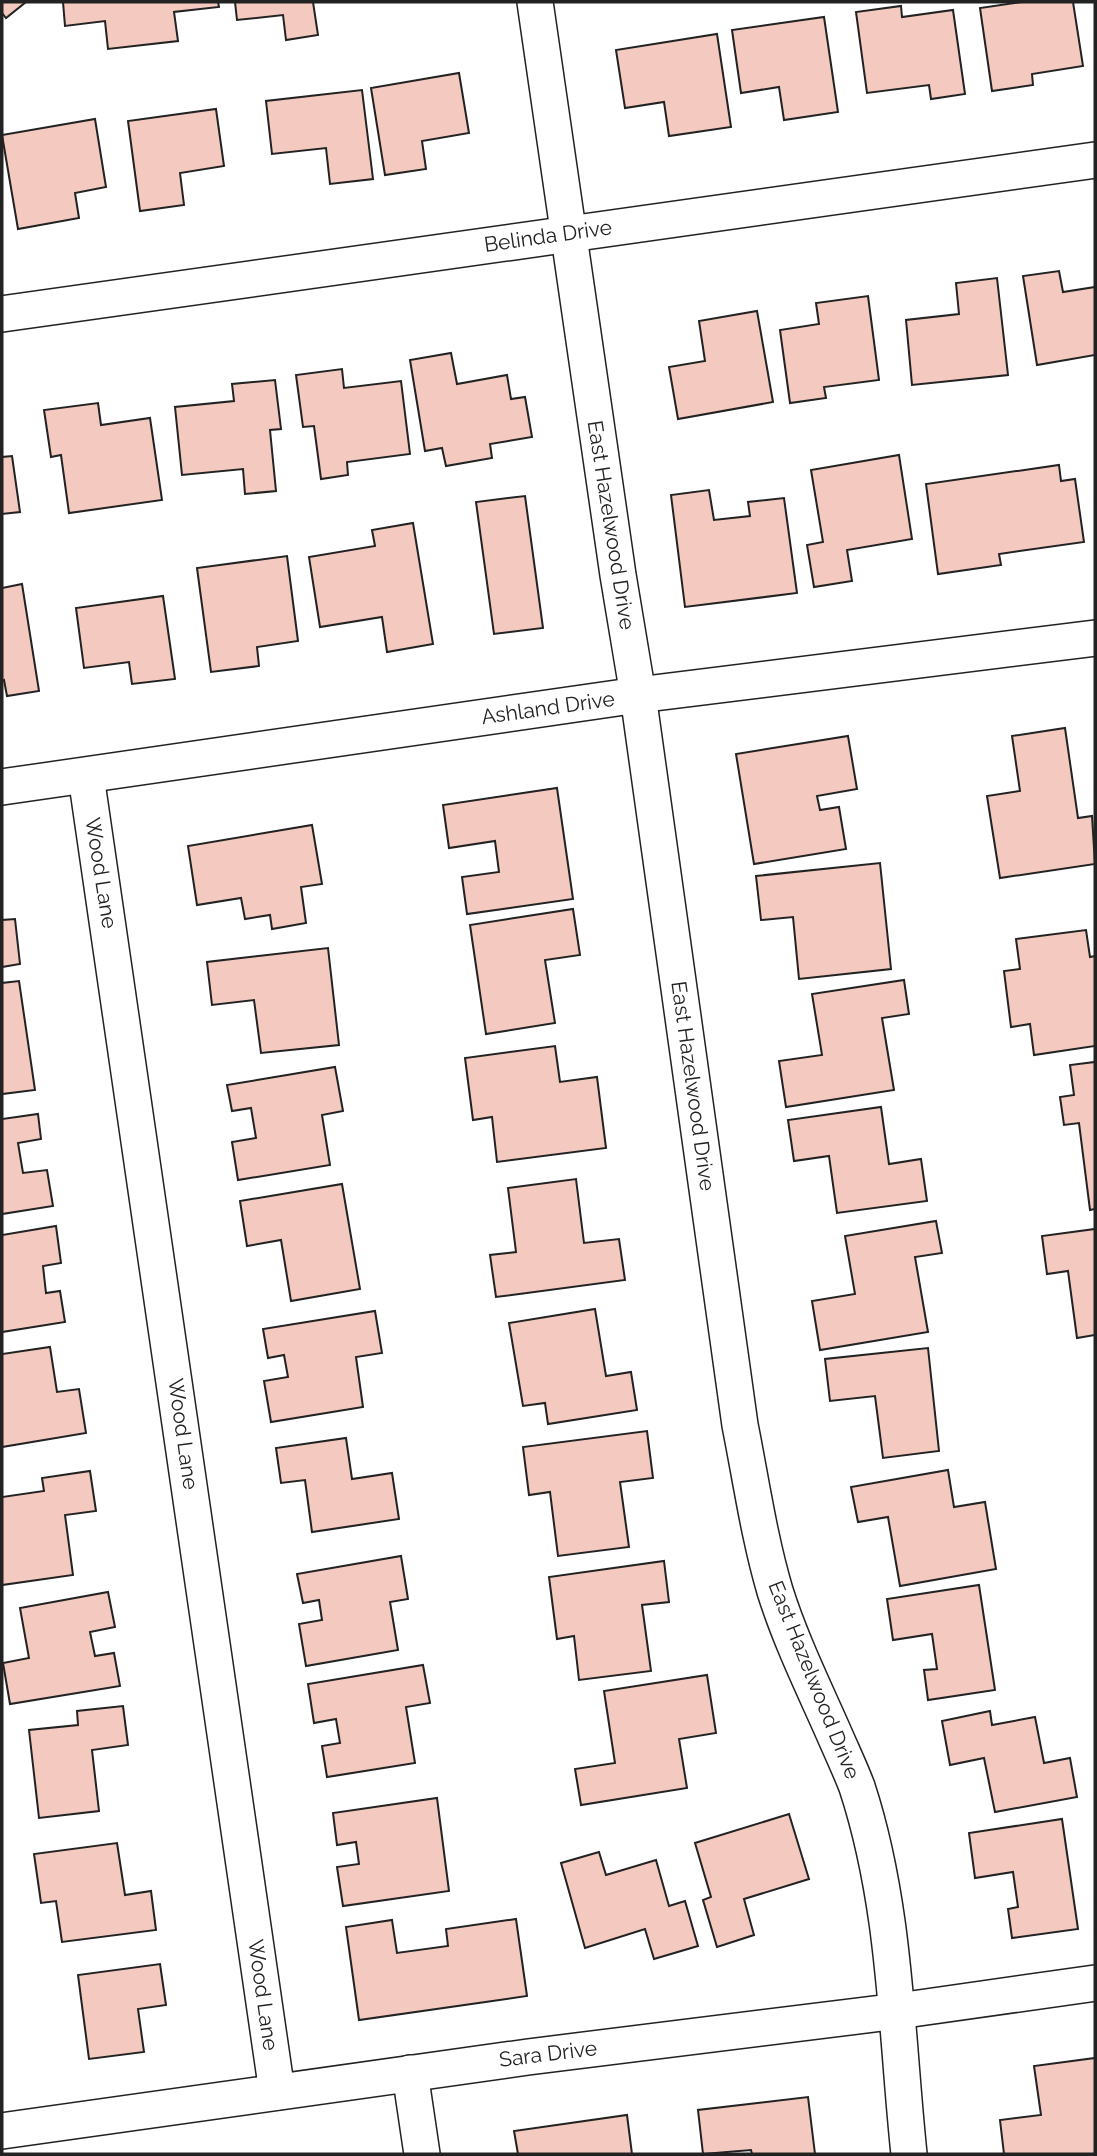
<svg xmlns="http://www.w3.org/2000/svg" width="1097" height="2156" font-family="Raleway,sans-serif">
<rect width="100%" height="100%" fill="#fff"/>
<g fill="#f3c9c0" stroke="#222" stroke-width="2">
<path d="M2,2h24l-20,16 -4,-5z"/>
<path d="M63,2h155l1,5 -45,5 4,29 -70,8 -3,-28 -40,5z"/>
<path d="M235,2h78l5,33 -32,5 -3,-25 -46,5z"/>
<path d="M1022,2h51l10,64 -51,8 1,11 -41,6 -12,-83z"/>
<path d="M901,6l1,11 51,-7 12,84 -34,5 -2,-14 -62,8 -11,-81z"/>
<path d="M824,17l14,95 -54,8 -5,-33 -38,6 -9,-63z"/>
<path d="M717,34l14,93 -62,9 -5,-34 -39,6 -9,-58z"/>
<path d="M459,73l10,60 -47,8 4,28 -41,6 -14,-87z"/>
<path d="M362,90l11,89 -43,5 -4,-36 -54,6 -6,-53z"/>
<path d="M216,109l8,57 -44,7 4,32 -44,6 -12,-90z"/>
<path d="M95,119l11,68 -31,6 4,25 -61,11 -16,-94z"/>
<path d="M1059,271l4,21 32,-5v68l-58,10 -14,-89z"/>
<path d="M997,278l11,97 -96,10 -6,-65 53,-6 -3,-31z"/>
<path d="M868,296l11,84 -55,7 2,11 -36,5 -10,-73 39,-6 -3,-21z"/>
<path d="M757,311l16,91 -95,17 -9,-52 36,-6 -6,-40z"/>
<path d="M451,353l6,31 50,-9 4,24 14,-2 7,40 -42,7 2,14 -46,8 -4,-18 -17,3 -15,-91z"/>
<path d="M342,369l2,19 57,-7 9,73 -63,8 1,13 -27,4 -7,-53 -11,1 -7,-52z"/>
<path d="M275,380l6,49 -11,1 6,61 -31,3 -2,-25 -61,6 -7,-68 59,-6 -2,-17z"/>
<path d="M98,403l3,22 49,-7 12,82 -93,13 -8,-58 -10,2 -7,-47z"/>
<path d="M899,455l13,84 -65,11 5,31 -38,6 -7,-42 16,-3 -12,-72z"/>
<path d="M12,456l8,56 -18,2v-57z"/>
<path d="M1059,465l2,16 14,-2 9,63 -85,12 2,11 -63,9 -12,-90z"/>
<path d="M709,490l5,30 36,-4 -2,-14 36,-4 13,95 -112,14 -14,-112z"/>
<path d="M525,496l18,132 -49,6 -18,-132z"/>
<path d="M413,523l20,121 -46,8 -5,-35 -62,10 -11,-70 66,-11 -3,-16z"/>
<path d="M287,556l11,85 -41,6 2,19 -48,6 -14,-104z"/>
<path d="M22,584l17,107 -32,5 -3,-16 -2,1v-93z"/>
<path d="M163,596l12,83 -43,5 -3,-22 -45,6 -8,-60z"/>
<path d="M1065,728l13,90 14,-2 3,48 -95,14 -13,-82 33,-5 -8,-55z"/>
<path d="M848,736l9,53 -40,7 3,14 19,-3 7,42 -92,15 -18,-110z"/>
<path d="M557,788l16,111 -106,15 -5,-37 37,-5 -4,-31 -46,7 -6,-43z"/>
<path d="M312,825l10,59 -21,3 5,36 -34,6 -2,-14 -25,4 -4,-21 -44,7 -9,-59z"/>
<path d="M880,863l11,106 -92,10 -6,-62 -32,3 -5,-44z"/>
<path d="M573,909l7,46 -35,5 10,63 -69,11 -16,-109z"/>
<path d="M15,919l5,45 -18,3v-47z"/>
<path d="M1086,930l4,27 5,-1v90l-61,9 -4,-31 -19,3 -7,-56 16,-2 -4,-30z"/>
<path d="M328,948l11,97 -78,8 -7,-53 -42,5 -5,-43z"/>
<path d="M904,980l5,34 -27,4 12,72 -108,17 -7,-46 43,-6 -10,-61z"/>
<path d="M19,981l16,109 -33,4v-111z"/>
<path d="M555,1046l5,36 37,-5 9,71 -109,14 -5,-45 -19,3 -8,-62z"/>
<path d="M1095,1062v147l-5,1 -11,-87 -15,2 -4,-28 14,-2 -4,-30z"/>
<path d="M335,1067l8,44 -21,4 8,50 -92,15 -6,-38 24,-4 -5,-30 -19,3 -5,-26z"/>
<path d="M881,1107l8,57 32,-5 6,42 -90,12 -8,-57 -35,5 -6,-41z"/>
<path d="M38,1114l3,25 -23,4 5,30 24,-3 6,36 -51,8v-95z"/>
<path d="M576,1179l8,64 35,-4 6,41 -129,17 -6,-42 26,-3 -8,-64z"/>
<path d="M342,1184l18,105 -69,12 -10,-61 -34,6 -7,-45z"/>
<path d="M936,1221l6,32 -27,4 13,75 -108,18 -8,-49 43,-7 -10,-58z"/>
<path d="M56,1226l5,37 -18,3 3,27 14,-2 5,31 -63,10v-97z"/>
<path d="M1095,1229v106l-18,3 -9,-67 -21,3 -5,-38z"/>
<path d="M595,1309l11,67 25,-4 6,38 -89,14 -3,-21 -22,3 -14,-83z"/>
<path d="M375,1311l7,42 -26,4 7,50 -92,15 -7,-41 24,-4 -4,-22 -16,3 -5,-29z"/>
<path d="M50,1347l7,45 22,-3 7,44 -84,14v-93z"/>
<path d="M928,1348l11,103 -56,7 -8,-62 -45,5 -5,-42z"/>
<path d="M647,1431l6,47 -33,4 9,65 -71,9 -8,-64 -21,3 -6,-48z"/>
<path d="M346,1438l6,41 40,-6 7,46 -87,13 -7,-52 -24,3 -5,-35z"/>
<path d="M948,1470l6,37 31,-5 11,67 -96,17 -12,-69 -30,5 -7,-35z"/>
<path d="M90,1471l6,40 -31,4 8,60 -71,10v-88l42,-6 -2,-13z"/>
<path d="M401,1556l7,43 -18,3 8,48 -92,16 -7,-42 23,-4 -3,-20 -16,3 -6,-29z"/>
<path d="M664,1561l5,41 -27,3 9,66 -72,9 -5,-44 -17,3 -8,-62z"/>
<path d="M979,1585l16,105 -67,10 -4,-30 13,-1 -5,-35 -39,6 -6,-41z"/>
<path d="M108,1592l7,35 -25,5 5,24 19,-3 6,33 -110,18 -7,-41 26,-5 -9,-50z"/>
<path d="M423,1665l7,38 -24,4 9,56 -88,14 -5,-31 18,-3 -4,-24 -22,4 -6,-39z"/>
<path d="M707,1675l9,58 -37,6 8,49 -106,17 -6,-36 40,-6 -11,-72z"/>
<path d="M123,1706l5,39 -36,5 7,61 -60,7 -10,-88 49,-5 -1,-14z"/>
<path d="M990,1711l2,14 43,-8 9,46 26,-5 7,39 -82,15 -11,-54 -34,7 -8,-44z"/>
<path d="M437,1798l12,93 -106,15 -6,-39 22,-3 -3,-22 -19,3 -4,-32z"/>
<path d="M789,1814l20,65 -65,20 10,36 -37,12 -14,-47 8,-3 -16,-54z"/>
<path d="M1062,1819l16,110 -66,9 -4,-29 10,-2 -5,-35 -38,6 -6,-45z"/>
<path d="M117,1843l8,52 26,-4 5,39 -94,12 -6,-41 -15,2 -7,-49z"/>
<path d="M599,1852l7,23 50,-15 13,46 16,-5 13,45 -44,13 -9,-30 -60,19 -24,-85z"/>
<path d="M516,1919l11,77 -168,24 -13,-93 46,-7 5,33 51,-7 -2,-17z"/>
<path d="M160,1964l6,41 -28,4 6,43 -55,7 -11,-84z"/>
<path d="M1095,2058v96h-91l-4,-34 41,-5 -7,-49z"/>
<path d="M808,2097l7,57h-63l-1,-4 -48,4 -5,-44z"/>
<path d="M627,2115l5,39h-114l-4,-23z"/>
</g>
<g fill="none" stroke-linecap="round" stroke-linejoin="round">
<g stroke="#222" stroke-width="38">
<g id="minor">
<path d="M535,2l83,573 20,120 102,730c11,55 19,112 35,166 16,51 40,99 61,147 7,16 15,33 21,49 39,119 39,244 52,367"/>
<path d="M2,314l1093,-154"/>
<path d="M86,776l191,1316"/>
<path d="M2,787l636,-92 457,-57"/>
<path d="M410,2073l12,81"/>
<path d="M2,2131l526,-74 370,-46 197,-28"/>
</g>
</g>
<use href="#minor" stroke="#fff" stroke-width="35"/>
</g>
<g text-anchor="middle" stroke-width="5" stroke-linejoin="round" paint-order="stroke">
<g font-size="21" fill="#222" stroke="#fff">
<text transform="translate(548 236) rotate(-8)" y="7">Belinda Drive</text>
<text transform="translate(611 525) rotate(81)" y="7">East Hazelwood Drive</text>
<text transform="translate(548 708) rotate(-8)" y="7">Ashland Drive</text>
<text transform="translate(101 873) rotate(81)" y="7">Wood Lane</text>
<text transform="translate(693 1086) rotate(82)" y="7">East Hazelwood Drive</text>
<text transform="translate(183 1434) rotate(82)" y="7">Wood Lane</text>
<text transform="translate(814 1680) rotate(68)" y="7">East Hazelwood Drive</text>
<text transform="translate(263 1995) rotate(82)" y="7">Wood Lane</text>
<text transform="translate(548 2054) rotate(-7)" y="7">Sara Drive</text>
</g>
</g>
<rect width="1097" height="2156" fill="none" stroke="#222222" stroke-width="7"/>
</svg>
